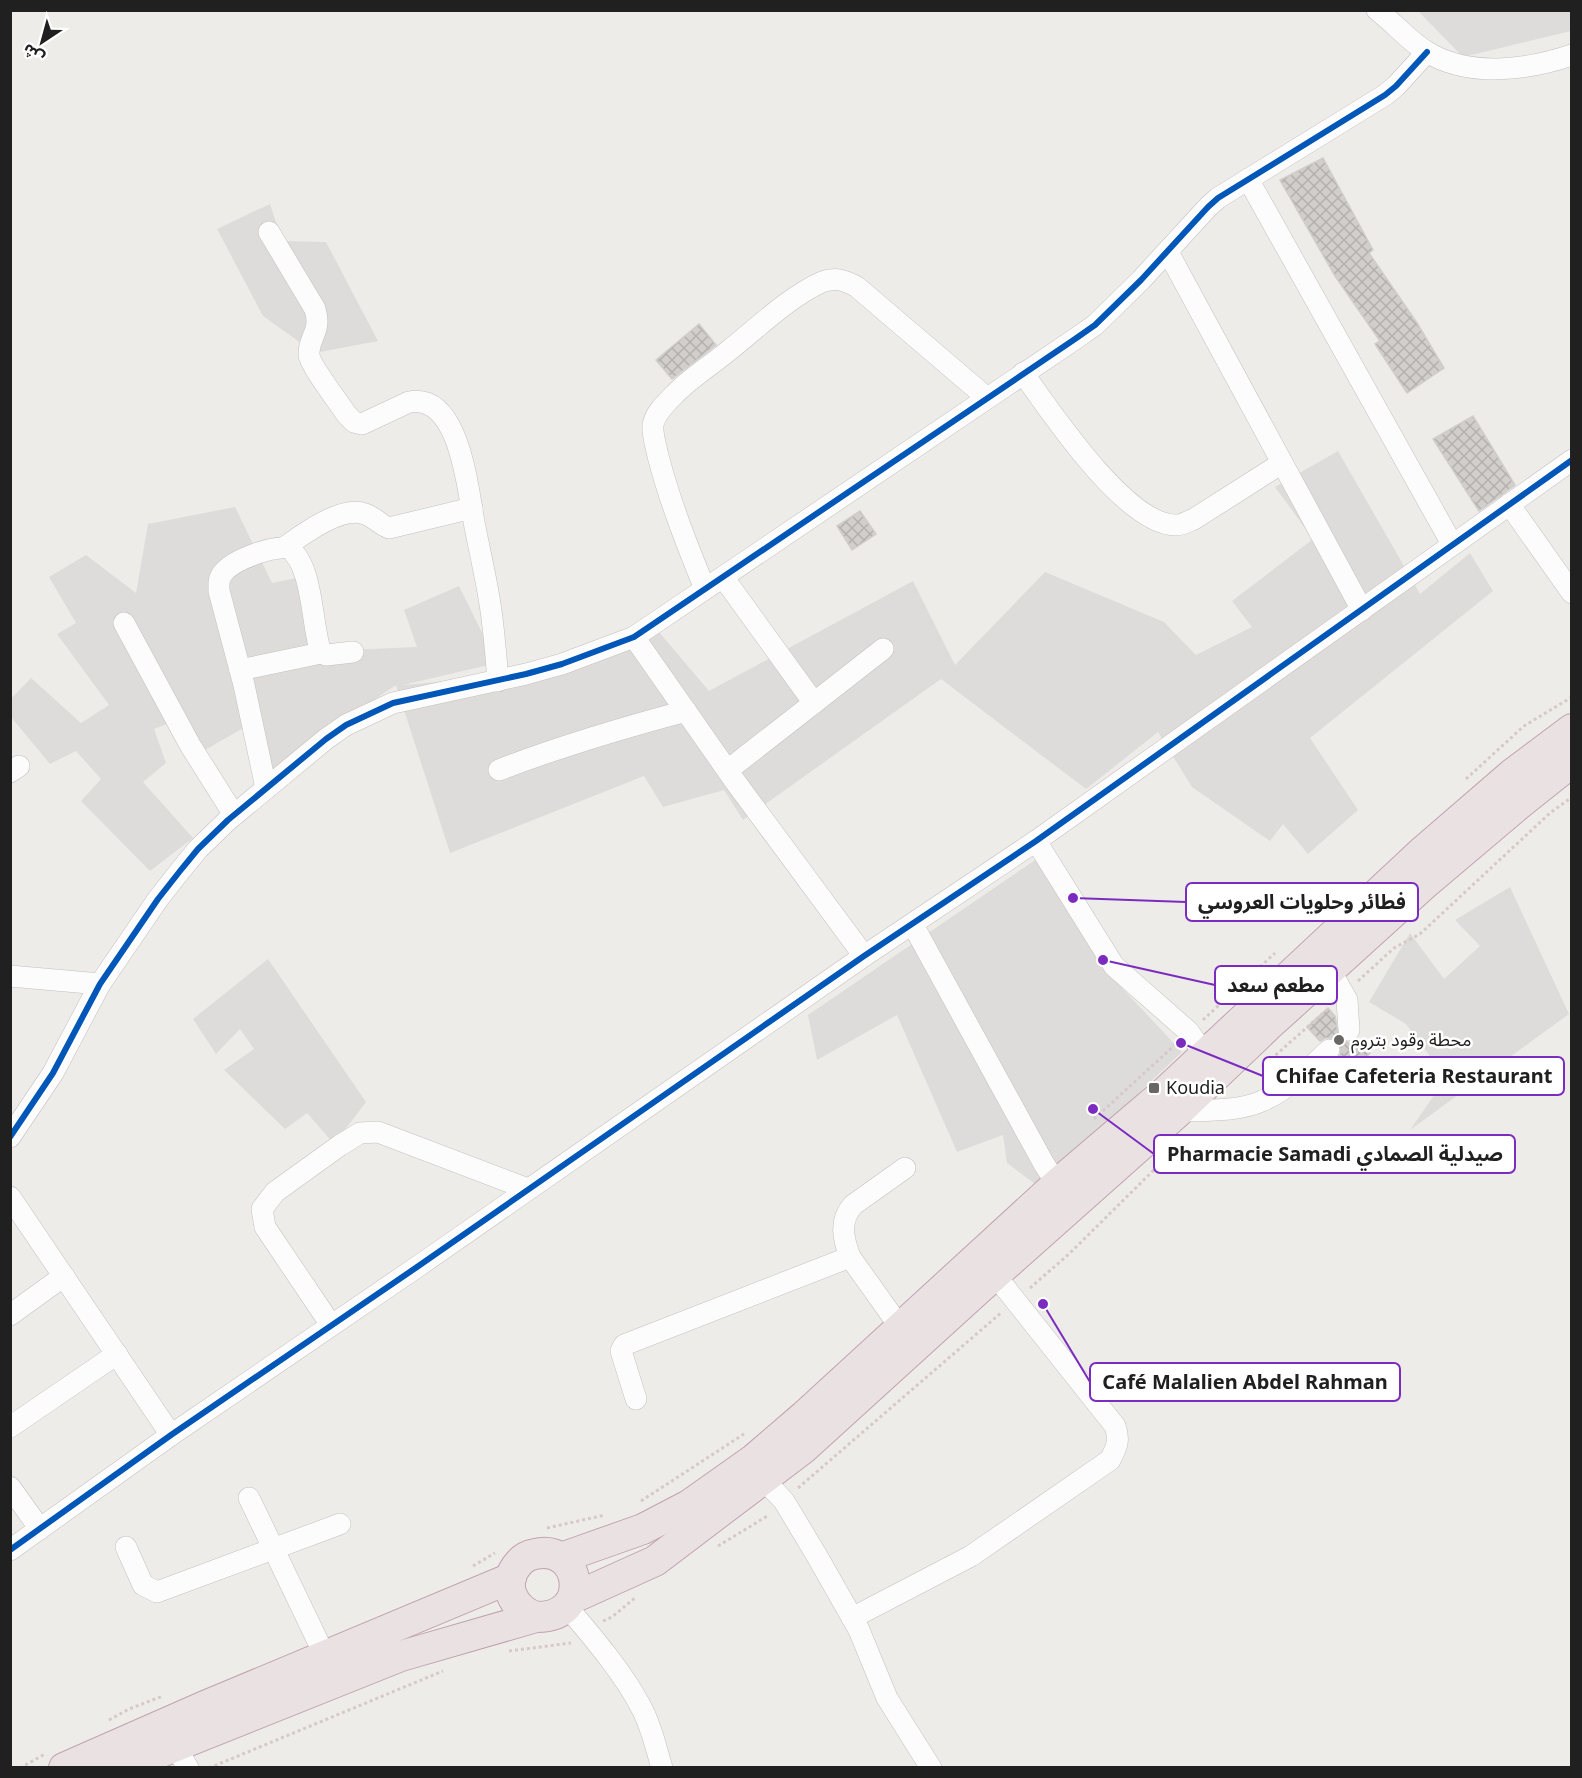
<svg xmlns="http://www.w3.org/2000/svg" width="1582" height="1778" font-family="'Noto Sans','Noto Sans Arabic',sans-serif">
<defs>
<pattern id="building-cross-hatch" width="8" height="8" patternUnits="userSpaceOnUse" patternTransform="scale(1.5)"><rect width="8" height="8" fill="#d1cecc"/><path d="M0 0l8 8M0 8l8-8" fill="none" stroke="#b3b1af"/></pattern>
</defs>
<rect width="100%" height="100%" fill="#eeece9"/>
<g fill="#dddcda">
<path d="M1418,11h153v20l-108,26z"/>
<path d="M270,204l12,37 44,1 52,99 -63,12 -52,-37 -46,-87z"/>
<path d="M1338,451l82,143 50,-41 23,38 -183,147 48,72 -50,44 -25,-30 -13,17 -78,-54 -34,-55 -72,57 -145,-110 -198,141 -19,-30 -61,17 -19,-31 -194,77 -54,-168 -126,86 -25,-44 -40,23 -20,-33 -31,12 12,34 -23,19 50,56 -43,33 -69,-70 20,-22 -25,-28 -26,13 -39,-47 -1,-17 21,-22 50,45 28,-18 -52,-71 19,-11 -27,-46 37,-22 50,38 12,-69 87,-17 37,76 29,-6 24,74 92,-4 -13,-37 55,-24 38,77 -94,22 90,-8 160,-52 56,66 204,-110 42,84 90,-93 119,50 32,33 56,-28 -20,-26 81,-62 -38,-52z"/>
<path d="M1044,854l79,135 59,63 -143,135 -32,-24 -4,-28 -46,17 -60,-137 -80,45 -9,-45z"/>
<path d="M1510,887l59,127 -159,116 36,-52 -40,-54 -37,-22 41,-69 34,46 36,-33 -25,-26z"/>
<path d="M268,959l98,143 -32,42 -27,-31 -22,16 -61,-59 30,-21 -14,-20 -24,25 -23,-35z"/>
</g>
<g fill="url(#building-cross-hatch)" stroke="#d1cdca" stroke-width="1.5">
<path d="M1323,158l50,92 -4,3 48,70 27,45 -37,25 -32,-49 5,-3 -45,-65 -55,-96z"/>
<path d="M699,324l17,21 -44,34 -16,-19z"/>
<path d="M1473,416l42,69 -36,26 -46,-72z"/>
<path d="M860,511l16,23 -24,16 -15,-24z"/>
<path d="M1328,1008l7,8 4,22 10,5 8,-4 13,14 -20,20 -13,-13 4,-7 -2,-11 -7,-4h-7l-5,3 -13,-14z"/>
</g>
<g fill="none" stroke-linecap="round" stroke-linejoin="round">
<g stroke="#c1c1bf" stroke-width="22">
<g id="minor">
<path d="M1377,10c17,13 32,31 50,42 43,26 100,18 145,3"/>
<path d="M1248,179l204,365"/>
<path d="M269,232l46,77c7,23 -7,28 -6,46 1,10 30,48 38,60l7,7 8,2 47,-22c52,-10 59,92 66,125 5,26 11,51 15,77 4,25 6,52 8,77"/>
<path d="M1168,252l194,358"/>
<path d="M1023,373c27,38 104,154 154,152 5,0 12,-4 17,-6l88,-56"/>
<path d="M1509,504l63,89"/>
<path d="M285,547c18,-13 57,-42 80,-33 9,3 16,11 24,14l83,-20"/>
<path d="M723,577l91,126"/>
<path d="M705,589c-18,-44 -35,-87 -47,-133 -2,-9 -6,-22 -5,-31 2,-12 13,-22 21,-30 15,-16 36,-29 53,-43 28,-22 63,-56 95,-70 13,-5 23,-2 35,5l129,110"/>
<path d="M124,623l66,122 44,70"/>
<path d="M634,637l100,143 130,176"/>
<path d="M240,670l81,-17"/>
<path d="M499,770c62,-24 123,-42 187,-59"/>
<path d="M728,770l155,-121"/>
<path d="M10,772l9,-6"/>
<path d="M266,788l-22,-103 -25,-94c0,-7 -1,-12 4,-18 11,-14 49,-27 66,-25 25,20 22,76 32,105l5,2 27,-3"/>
<path d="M1036,841l78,125 75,66 16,23"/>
<path d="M913,925l131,239 13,20"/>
<path d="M1330,970l17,30 2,30"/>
<path d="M10,976l90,8"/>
<path d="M1179,1111c27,-1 58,1 83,-10 25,-11 47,-32 67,-51"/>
<path d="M10,1137l43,-64 47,-89 58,-85 22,-28 18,-22 30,-29 98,-81 20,-14 47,-22 133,-29 36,-10 72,-27 441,-298 20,-14 46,-45 67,-73 10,-9 167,-103 11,-9 31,-34"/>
<path d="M10,1197l161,238"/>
<path d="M850,1257c-7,-19 -11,-36 3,-52l52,-37"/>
<path d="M10,1315l54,-39"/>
<path d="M331,1325l-66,-98 -3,-18 13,-17 64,-46 21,-13 18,-1 150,57"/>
<path d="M636,1399l-15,-48 3,-6 226,-88 50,70"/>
<path d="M10,1427l107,-73"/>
<path d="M764,1480l20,21 33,55 42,74 28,68 44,70"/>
<path d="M10,1487l30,42"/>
<path d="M249,1498l76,158"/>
<path d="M126,1547l17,38 14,7 183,-68"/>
<path d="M10,1550l161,-115 246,-168 447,-311 172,-115 536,-381"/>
<path d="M567,1607c25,29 58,68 75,102 10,19 14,39 20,59"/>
<path d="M852,1618l119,-62 139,-96c7,-13 10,-20 5,-34l-120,-151"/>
<path d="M176,1747l12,21"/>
</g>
</g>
<g stroke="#c1a2b0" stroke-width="32">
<g id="highway">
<path d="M561,1558l82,-29 46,-24 65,-46 50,-43 253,-232 108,-92 259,-242 88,-76 60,-45"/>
<path d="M573,1598l82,-37 149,-113 176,-160 199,-177 90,-86 158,-143 91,-77 54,-43"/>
<path d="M64,1768l141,-62 306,-128"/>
<path d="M121,1768l280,-112 135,-39c58,1 45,-74 -1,-63 -6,1 -12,4 -16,9 -19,21 -6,46 17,54"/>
</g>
</g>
<g stroke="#d6c9c8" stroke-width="3" stroke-dasharray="3 3" stroke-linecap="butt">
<path d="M1466,779l58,-53 48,-29"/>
<path d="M1358,981l36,-33 26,-14 130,-121 22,-16"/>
<path d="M1203,1020l72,-67"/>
<path d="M1262,1067l67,-59"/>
<path d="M1094,1119l82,-75"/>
<path d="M1030,1288l40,-35 98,-97"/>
<path d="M798,1488l204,-176"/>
<path d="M641,1501l103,-67"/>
<path d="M547,1528l58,-13"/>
<path d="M718,1546l51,-31"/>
<path d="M473,1566l22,-13"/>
<path d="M603,1621l9,-4 24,-20"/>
<path d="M509,1651l62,-8"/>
<path d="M109,1720l20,-11 34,-13"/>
<path d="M20,1768l25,-14"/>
<path d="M209,1768l234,-97"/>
</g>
<use href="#minor" stroke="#fcfcfc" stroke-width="21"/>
<use href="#highway" stroke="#eae1e3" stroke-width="30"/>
<g stroke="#fff" stroke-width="10">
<g id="cycleway">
<path d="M10,1137l43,-64 47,-89 58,-85 22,-28 18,-22 30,-29 98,-81 20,-14 47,-22 133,-29 36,-10 72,-27 441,-298 20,-14 46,-45 67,-73 10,-9 167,-103 11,-9 31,-34"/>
<path d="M10,1550l161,-115 246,-168 447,-311 172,-115 536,-381"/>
</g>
</g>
<use href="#cycleway" stroke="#0057b8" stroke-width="6"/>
</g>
<g fill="#686766" stroke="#fff" stroke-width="2">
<circle cx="1339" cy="1040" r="6"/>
<rect x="1148" y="1082" width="12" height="12" rx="3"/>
</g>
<g text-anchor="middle" stroke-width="5" stroke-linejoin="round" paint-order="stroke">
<g font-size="18" fill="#202020" stroke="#fff" text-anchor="start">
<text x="1351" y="1046">محطة وقود بتروم</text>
<text x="1166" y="1094">Koudia</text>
</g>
</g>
<path fill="none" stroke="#7b2cbf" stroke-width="2" d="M1073 898L1186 902M1103 960L1215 985M1181 1043L1263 1076M1093 1109L1154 1154M1043 1304L1090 1382"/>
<g fill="#7b2cbf" stroke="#fff" stroke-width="2">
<circle cx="1073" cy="898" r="6"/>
<circle cx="1103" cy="960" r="6"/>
<circle cx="1181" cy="1043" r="6"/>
<circle cx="1093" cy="1109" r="6"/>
<circle cx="1043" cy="1304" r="6"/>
</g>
<g fill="#fff" stroke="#7b2cbf" stroke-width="2">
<rect x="1186" y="883" width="232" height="38" rx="6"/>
<rect x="1215" y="966" width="122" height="38" rx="6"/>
<rect x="1263" y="1057" width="301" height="38" rx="6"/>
<rect x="1154" y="1135" width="361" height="38" rx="6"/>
<rect x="1090" y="1363" width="310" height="38" rx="6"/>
</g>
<g font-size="20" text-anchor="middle" font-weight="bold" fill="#202020">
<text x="1302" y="909">فطائر وحلويات العروسي</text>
<text x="1276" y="992">مطعم سعد</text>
<text x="1414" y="1083">Chifae Cafeteria Restaurant</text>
<text x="1335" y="1161">Pharmacie Samadi صيدلية الصمادي</text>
<text x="1245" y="1389">Café Malalien Abdel Rahman</text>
</g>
<rect width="1582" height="1778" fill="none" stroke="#202020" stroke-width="24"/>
<g transform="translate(42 42) rotate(216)" stroke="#ffffff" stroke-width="4.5" paint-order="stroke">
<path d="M0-4.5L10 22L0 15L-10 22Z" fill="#202020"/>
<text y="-9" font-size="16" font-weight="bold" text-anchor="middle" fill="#202020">ش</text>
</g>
</svg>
